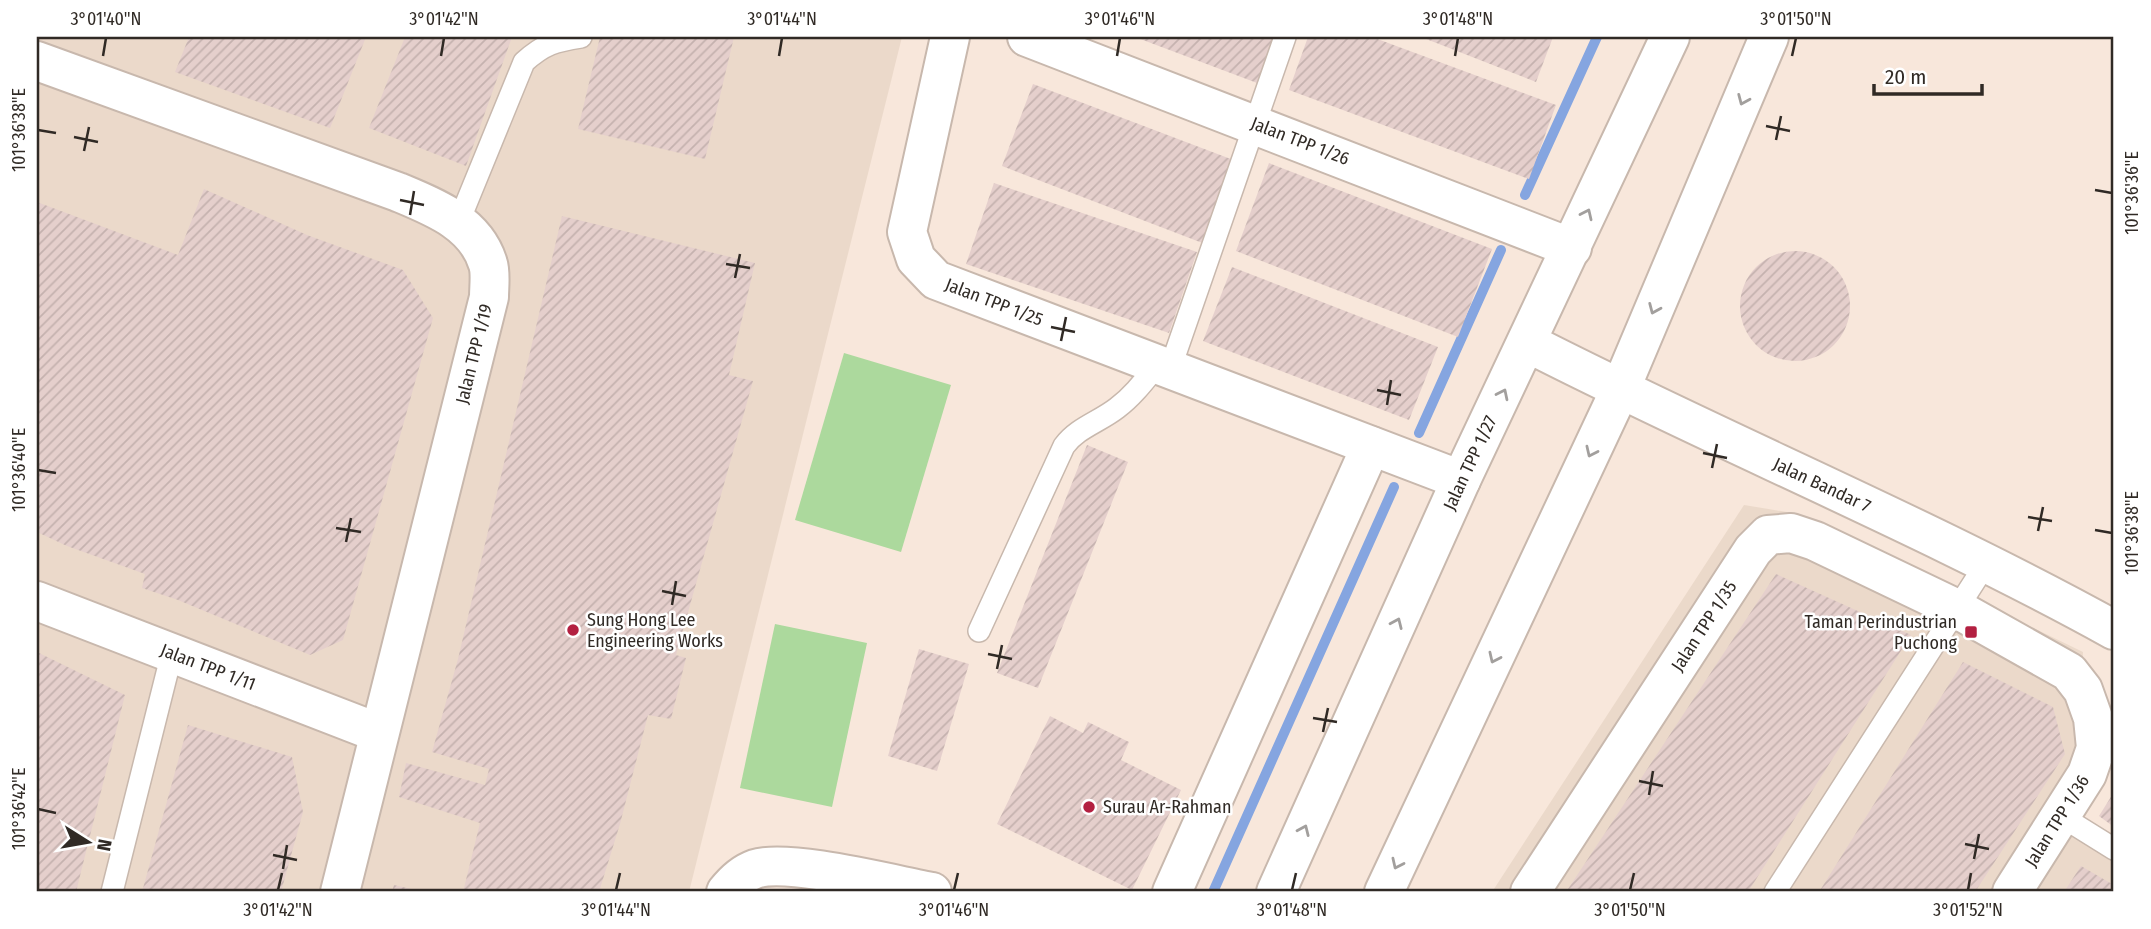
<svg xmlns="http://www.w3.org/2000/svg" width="2151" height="929" font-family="'Fira Sans Condensed',sans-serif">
<defs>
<pattern id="building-hatch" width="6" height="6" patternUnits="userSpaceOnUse" patternTransform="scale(1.75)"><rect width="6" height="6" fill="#e5cfcc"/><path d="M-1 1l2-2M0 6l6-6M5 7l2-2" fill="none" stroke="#c5b2af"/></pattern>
</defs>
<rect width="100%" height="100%" fill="#f8e7db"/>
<g fill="#ebd9ca">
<path d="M37,37h865l-213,855h-652z"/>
<path d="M1744,505l55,9 284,138 -3,67 5,23 -41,73 70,45v32h-622z"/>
</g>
<g fill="#acd99d">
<path d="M844,353l107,32 -50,167 -106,-32z"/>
<path d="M775,624l92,19 -35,164 -92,-19z"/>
</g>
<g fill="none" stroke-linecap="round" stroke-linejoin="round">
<g stroke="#85a5e0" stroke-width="10">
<path d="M1525,195l72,-158"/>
<path d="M1419,433l82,-183"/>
<path d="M1213,892l181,-405"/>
</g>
</g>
<g fill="url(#building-hatch)">
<path d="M189,37h177l-36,91 -155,-56z"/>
<path d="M405,37h107l-46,129 -97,-38z"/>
<path d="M600,37h134l-29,122 -127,-30z"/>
<path d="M1135,37h139l-17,46z"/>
<path d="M1308,37h64l184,68 -27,74 -240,-89z"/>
<path d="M1421,37h132l-17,45z"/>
<path d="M1033,84l203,77 -31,83 -203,-78z"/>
<path d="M1269,163l223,86 -34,88 -222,-86z"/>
<path d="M994,183l203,69 -28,81 -203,-69z"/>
<path d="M204,189l103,46 96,35 30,48 -90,322 -33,15 -132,-55 -36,-12 3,-14 -78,-28 -30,-14v-330l141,53z"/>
<path d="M562,216l193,47 -26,112 24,6 -77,274 10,3 -15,61 -23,-4 -28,109 -21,68h-136l17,-69 -81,-26 7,-34 79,22 4,-16 -57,-17 26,-93z"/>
<circle cx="1795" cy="306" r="55"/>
<path d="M1232,267l206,80 -29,73 -206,-79z"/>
<path d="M1087,445l41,17 -90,226 -41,-15z"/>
<path d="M1776,574l135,61 -163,257h-182z"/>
<path d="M919,649l50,15 -32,107 -49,-15z"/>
<path d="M37,652l88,43 -49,197h-39z"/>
<path d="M1963,662l90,45 12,47 -90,138h-156z"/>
<path d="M1050,716l33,17 5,-11 41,20 -8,18 60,30 -49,100 -135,-66z"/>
<path d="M188,725l104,32 11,55 -22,80h-139z"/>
<path d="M2114,792v35l-15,-11z"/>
<path d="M2081,866l31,18 2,8h-50z"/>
<path d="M394,885l26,6v1h-28z"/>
</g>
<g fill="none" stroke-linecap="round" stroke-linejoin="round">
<g stroke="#c8b8ad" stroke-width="24">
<g id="lane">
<path d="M459,221l65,-159c20,-18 31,-21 57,-25"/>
<path d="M1170,369l115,-332"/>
<path d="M979,631l85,-185c13,-18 35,-24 53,-38 16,-12 28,-28 41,-44"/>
<path d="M2061,816l53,33"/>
<path d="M112,892l60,-239"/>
<path d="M1775,892l212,-330"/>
</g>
</g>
<g stroke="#c8b8ad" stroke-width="42">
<g id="street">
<path d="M950,37l-43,195 9,27 20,21 525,200"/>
<path d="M1027,37l545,211"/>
<path d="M37,61l361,131c36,15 78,31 90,72 3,9 1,23 1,33l-149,595"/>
<path d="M1528,343c193,99 396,182 586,287"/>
<path d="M37,601l342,132"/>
<path d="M726,892c7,-9 18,-19 29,-23 33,-11 139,16 177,23"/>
<path d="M1172,892l199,-446"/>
<path d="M1276,892l185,-412 209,-443"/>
<path d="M1384,892l236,-502 149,-353"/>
<path d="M1530,892l223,-342 15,-15 23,-2 24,8 142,68 112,63 14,18 10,28 3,30 -9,26 -75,118"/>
</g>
</g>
<use href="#lane" stroke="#fff" stroke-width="21"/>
<use href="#street" stroke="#fff" stroke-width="38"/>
</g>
<defs><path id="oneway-chevron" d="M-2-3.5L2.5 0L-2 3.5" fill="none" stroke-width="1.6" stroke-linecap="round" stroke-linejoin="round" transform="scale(1.75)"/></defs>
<g stroke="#a29f9d">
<use href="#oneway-chevron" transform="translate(1743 100) rotate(113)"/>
<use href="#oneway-chevron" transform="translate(1587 214) rotate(-65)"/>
<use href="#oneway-chevron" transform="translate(1654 309) rotate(113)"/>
<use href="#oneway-chevron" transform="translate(1503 394) rotate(-64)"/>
<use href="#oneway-chevron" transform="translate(1591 452) rotate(115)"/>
<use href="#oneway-chevron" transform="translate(1397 623) rotate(-66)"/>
<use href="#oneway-chevron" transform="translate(1494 658) rotate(115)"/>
<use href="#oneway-chevron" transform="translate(1304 830) rotate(-66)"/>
<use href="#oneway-chevron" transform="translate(1397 864) rotate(115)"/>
</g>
<path fill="none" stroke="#302a25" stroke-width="2.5" d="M103,56l3,-18M441,56l3,-18M779,56l3,-18M1117,56l3,-18M1455,56l3,-18M1792,56l4,-18M1766,126l24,5M38,130l18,3M74,137l24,5M1776,140l5,-24M84,151l5,-24M2095,190l17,3M400,200l24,5M410,215l4,-24M726,264l24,4M735,278l5,-24M1051,327l24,5M1061,341l5,-24M1377,390l24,5M1387,405l4,-25M1703,453l24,5M1712,468l5,-24M38,470l18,3M2028,517l24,4M336,528l25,4M2095,530l17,3M2038,531l5,-24M346,542l5,-24M662,591l24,5M672,605l4,-24M988,654l24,5M997,669l5,-24M1313,718l24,4M1323,732l5,-24M1639,781l24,5M1649,795l4,-24M38,809l18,4M1965,844l24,5M273,855l24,5M1974,859l5,-25M283,869l4,-24M278,890l4,-17M616,890l4,-17M954,890l4,-17M1292,890l4,-17M1630,890l4,-17M1968,890l3,-17"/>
<g fill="#b32041" stroke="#fff" stroke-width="2.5">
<circle cx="573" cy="630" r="7"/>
<rect x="1964" y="625" width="14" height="14" rx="3.5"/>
<circle cx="1089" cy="807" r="7"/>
</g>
<g text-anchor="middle" stroke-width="5" stroke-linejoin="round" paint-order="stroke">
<g font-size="18" fill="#302a25" stroke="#fff">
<text transform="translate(1300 141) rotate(21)" y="6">Jalan TPP 1/26</text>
<text transform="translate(994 302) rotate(21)" y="6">Jalan TPP 1/25</text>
<text transform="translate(474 354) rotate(-76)" y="6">Jalan TPP 1/19</text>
<text transform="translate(1470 463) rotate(-65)" y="6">Jalan TPP 1/27</text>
<text transform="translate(1822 485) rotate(25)" y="6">Jalan Bandar 7</text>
<text transform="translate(1704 626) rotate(-57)" y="6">Jalan TPP 1/35</text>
<text transform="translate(208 667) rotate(21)" y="6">Jalan TPP 1/11</text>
<text transform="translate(2057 821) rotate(-58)" y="6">Jalan TPP 1/36</text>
</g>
<g font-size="18" fill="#302a25" stroke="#fff" text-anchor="start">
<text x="587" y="626">Sung Hong Lee<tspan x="587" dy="21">Engineering Works</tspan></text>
<text x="1957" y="628" text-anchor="end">Taman Perindustrian<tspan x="1957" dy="21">Puchong</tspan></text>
<text x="1103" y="813">Surau Ar-Rahman</text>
</g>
</g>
<rect width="2151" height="929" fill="none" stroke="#ffffff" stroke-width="77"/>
<g transform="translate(88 842) rotate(101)" stroke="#ffffff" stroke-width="5" paint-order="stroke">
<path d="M0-5L12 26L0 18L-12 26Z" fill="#302a25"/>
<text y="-10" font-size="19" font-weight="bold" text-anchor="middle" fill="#302a25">N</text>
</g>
<path d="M1874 84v10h108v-10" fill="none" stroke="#302a25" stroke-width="3.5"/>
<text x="1885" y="84" font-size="21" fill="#302a25" stroke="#ffffff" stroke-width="5" paint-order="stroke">20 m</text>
<rect x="38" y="38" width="2074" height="852" fill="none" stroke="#302a25" stroke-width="2.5"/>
<g font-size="18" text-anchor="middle" fill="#302a25">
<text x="106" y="25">3°01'40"N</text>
<text x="444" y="25">3°01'42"N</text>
<text x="782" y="25">3°01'44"N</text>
<text x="1120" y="25">3°01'46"N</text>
<text x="1458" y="25">3°01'48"N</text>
<text x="1796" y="25">3°01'50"N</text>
<text transform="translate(19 130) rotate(-90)" y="6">101°36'38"E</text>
<text transform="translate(2132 193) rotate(-90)" y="6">101°36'36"E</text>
<text transform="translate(19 470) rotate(-90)" y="6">101°36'40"E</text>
<text transform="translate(2132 533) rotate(-90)" y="6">101°36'38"E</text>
<text transform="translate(19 809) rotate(-90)" y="6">101°36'42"E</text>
<text x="278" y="916">3°01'42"N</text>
<text x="616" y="916">3°01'44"N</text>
<text x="954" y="916">3°01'46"N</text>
<text x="1292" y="916">3°01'48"N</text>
<text x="1630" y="916">3°01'50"N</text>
<text x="1968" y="916">3°01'52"N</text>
</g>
</svg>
